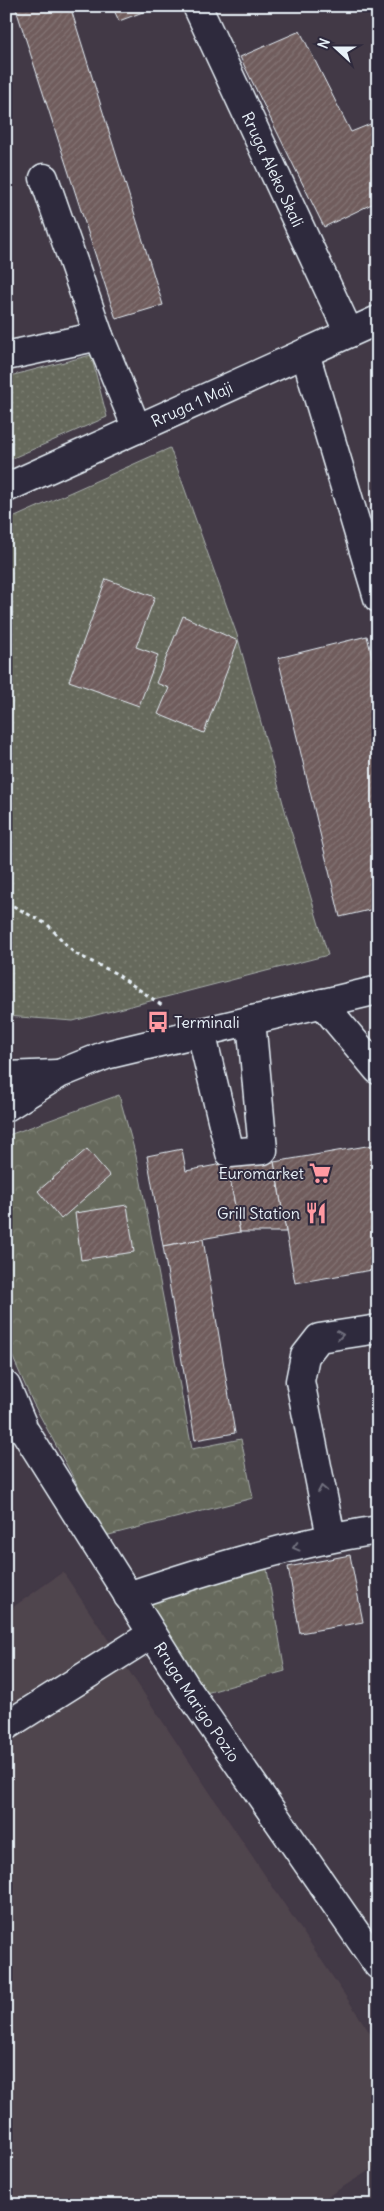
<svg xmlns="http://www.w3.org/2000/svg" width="384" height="2211" font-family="Delius,sans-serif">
<defs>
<pattern id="grass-dots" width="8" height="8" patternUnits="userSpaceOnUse" patternTransform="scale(1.25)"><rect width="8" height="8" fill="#66695b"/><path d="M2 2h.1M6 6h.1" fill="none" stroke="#7c7f73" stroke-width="1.8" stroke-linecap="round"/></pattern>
<pattern id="forest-crowns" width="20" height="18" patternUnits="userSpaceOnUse" patternTransform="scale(1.25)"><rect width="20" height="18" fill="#66695b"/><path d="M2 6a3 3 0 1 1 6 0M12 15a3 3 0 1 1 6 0" fill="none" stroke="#7c7f73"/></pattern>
<pattern id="building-hatch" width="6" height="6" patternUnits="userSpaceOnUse" patternTransform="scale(1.25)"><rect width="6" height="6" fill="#6f5c5c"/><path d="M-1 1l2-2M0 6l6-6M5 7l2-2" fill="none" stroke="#847474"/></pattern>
</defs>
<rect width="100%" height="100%" fill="#423946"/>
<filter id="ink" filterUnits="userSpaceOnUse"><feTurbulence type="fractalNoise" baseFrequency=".02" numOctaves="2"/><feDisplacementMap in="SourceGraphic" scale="10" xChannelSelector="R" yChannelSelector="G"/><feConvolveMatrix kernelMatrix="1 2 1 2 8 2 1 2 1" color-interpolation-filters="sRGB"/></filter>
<g filter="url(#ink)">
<path fill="#50444d" d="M63,1572l315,473v120l-64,40h-308v-593z"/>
<g fill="url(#grass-dots)" stroke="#a7adaa">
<path d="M91,355l16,62 -101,44v-84z"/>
<path d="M170,448l67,187 49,179 42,141 -255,66 -67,-5v-495z"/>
</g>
<g fill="url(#forest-crowns)" stroke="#a7adaa">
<path d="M119,1095l17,61 56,293 49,-10 12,59 -148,38 -72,-133 -27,-61v-206z"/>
<path d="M266,1564l19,107 -79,22 -62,-93z"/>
</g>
<g fill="url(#building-hatch)" stroke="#e8f1f8">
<path d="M15,6h55l93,299 -47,14z"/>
<path d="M112,6h44v1l-37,14z"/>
<path d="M300,31l51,101 27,-11v80l-54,26 -84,-170z"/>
<path d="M106,579l49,18 -19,50 22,8 -19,51 -70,-25z"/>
<path d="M183,616l55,25 -34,92 -46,-19 11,-26 -13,-5z"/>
<path d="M367,636l11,45v227l-38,9 -62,-259z"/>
<path d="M378,1144v125l-83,14 -21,-121z"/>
<path d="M87,1149l23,27 -49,43 -23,-28z"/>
<path d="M182,1149l4,22 41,-8 13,69 -77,14 -16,-90z"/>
<path d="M274,1162l12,70h-46l-13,-69z"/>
<path d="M127,1205l7,47 -53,8 -6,-47z"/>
<path d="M203,1239l32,194 -40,7 -32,-194z"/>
<path d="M350,1555l13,67 -63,11 -12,-66z"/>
</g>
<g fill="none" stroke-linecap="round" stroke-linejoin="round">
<g stroke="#e8f1f8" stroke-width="31">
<g id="minor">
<path id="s1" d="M197,6l152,327"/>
<path d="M44,178l55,158"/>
<path d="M305,353l73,245"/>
<path d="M6,356l93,-20 38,93"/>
<path id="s2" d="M6,488l372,-168"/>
<path d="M322,1003l56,67"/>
<path d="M201,1032l29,121 33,-3 -12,-130"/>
<path d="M331,1537l-31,-156 5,-25 14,-18 59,-9"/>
<path d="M128,1596c81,-27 165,-53 250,-66"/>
<path d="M6,1726l146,-92"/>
</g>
</g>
<g stroke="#e8f1f8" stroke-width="31">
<g id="major">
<path d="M6,1076l51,-2"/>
<path d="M6,1107l53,-33 47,-19 272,-65"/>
<path d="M6,1386l16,38"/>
<path id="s3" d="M6,1409l20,24 163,259 189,273"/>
</g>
</g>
<path stroke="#e8f1f8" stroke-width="3" stroke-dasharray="4 4" stroke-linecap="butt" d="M6,902l42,23 26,28 41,20 48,33"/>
<use href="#minor" stroke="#2f2a3d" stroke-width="28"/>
<use href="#major" stroke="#2f2a3d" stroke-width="28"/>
</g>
<defs><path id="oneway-chevron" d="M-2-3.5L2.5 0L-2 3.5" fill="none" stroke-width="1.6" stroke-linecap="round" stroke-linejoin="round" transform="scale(1.25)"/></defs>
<g stroke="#70707e">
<use href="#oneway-chevron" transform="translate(340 1335) rotate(-9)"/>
<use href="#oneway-chevron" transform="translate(322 1489) rotate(-101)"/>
<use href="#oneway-chevron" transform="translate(296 1547) rotate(165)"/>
</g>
</g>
<defs>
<g id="bus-bare" transform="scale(1.725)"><path d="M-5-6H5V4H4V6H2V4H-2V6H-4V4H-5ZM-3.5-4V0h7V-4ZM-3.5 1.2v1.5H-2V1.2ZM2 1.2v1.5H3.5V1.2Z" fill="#ff9aa2" stroke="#2f2a3d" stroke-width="2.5" paint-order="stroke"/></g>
<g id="supermarket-bare" transform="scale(1.725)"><path d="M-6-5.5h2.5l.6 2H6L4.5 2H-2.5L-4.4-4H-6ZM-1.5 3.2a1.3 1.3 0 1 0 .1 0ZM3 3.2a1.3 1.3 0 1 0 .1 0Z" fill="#ff9aa2" stroke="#2f2a3d" stroke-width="2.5" paint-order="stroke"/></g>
<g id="restaurant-bare" transform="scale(1.725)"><path d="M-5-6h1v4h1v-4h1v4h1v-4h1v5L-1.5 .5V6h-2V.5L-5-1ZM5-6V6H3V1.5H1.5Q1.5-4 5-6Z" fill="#ff9aa2" stroke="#2f2a3d" stroke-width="2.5" paint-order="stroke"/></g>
</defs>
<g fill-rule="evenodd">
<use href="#bus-bare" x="158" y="1022"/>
<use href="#supermarket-bare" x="320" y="1173"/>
<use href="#restaurant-bare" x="316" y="1213"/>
</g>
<g text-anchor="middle" stroke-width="4" stroke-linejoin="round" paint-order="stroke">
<g font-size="16" fill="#e8f1f8" stroke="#2f2a3d">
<text dy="6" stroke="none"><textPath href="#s1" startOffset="180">Rruga Aleko Skali</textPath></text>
<text dy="6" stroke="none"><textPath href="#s2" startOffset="204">Rruga 1 Maji</textPath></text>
<text dy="6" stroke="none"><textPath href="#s3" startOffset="350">Rruga Marigo Pozio</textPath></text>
</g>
<g font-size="16" fill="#e8f1f8" stroke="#2f2a3d" text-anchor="end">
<text x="174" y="1028" text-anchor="start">Terminali</text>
<text x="304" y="1179">Euromarket</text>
<text x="300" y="1219">Grill Station</text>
</g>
</g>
<rect width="384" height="2211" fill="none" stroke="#2f2a3d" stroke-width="25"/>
<rect x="12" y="12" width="359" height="2186" fill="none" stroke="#e8f1f8" stroke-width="2" filter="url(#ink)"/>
<g transform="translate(336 48) rotate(291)" stroke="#2f2a3d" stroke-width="4" paint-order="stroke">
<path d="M0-4L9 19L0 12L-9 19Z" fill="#e8f1f8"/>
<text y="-8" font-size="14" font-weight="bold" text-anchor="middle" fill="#e8f1f8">N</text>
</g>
</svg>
